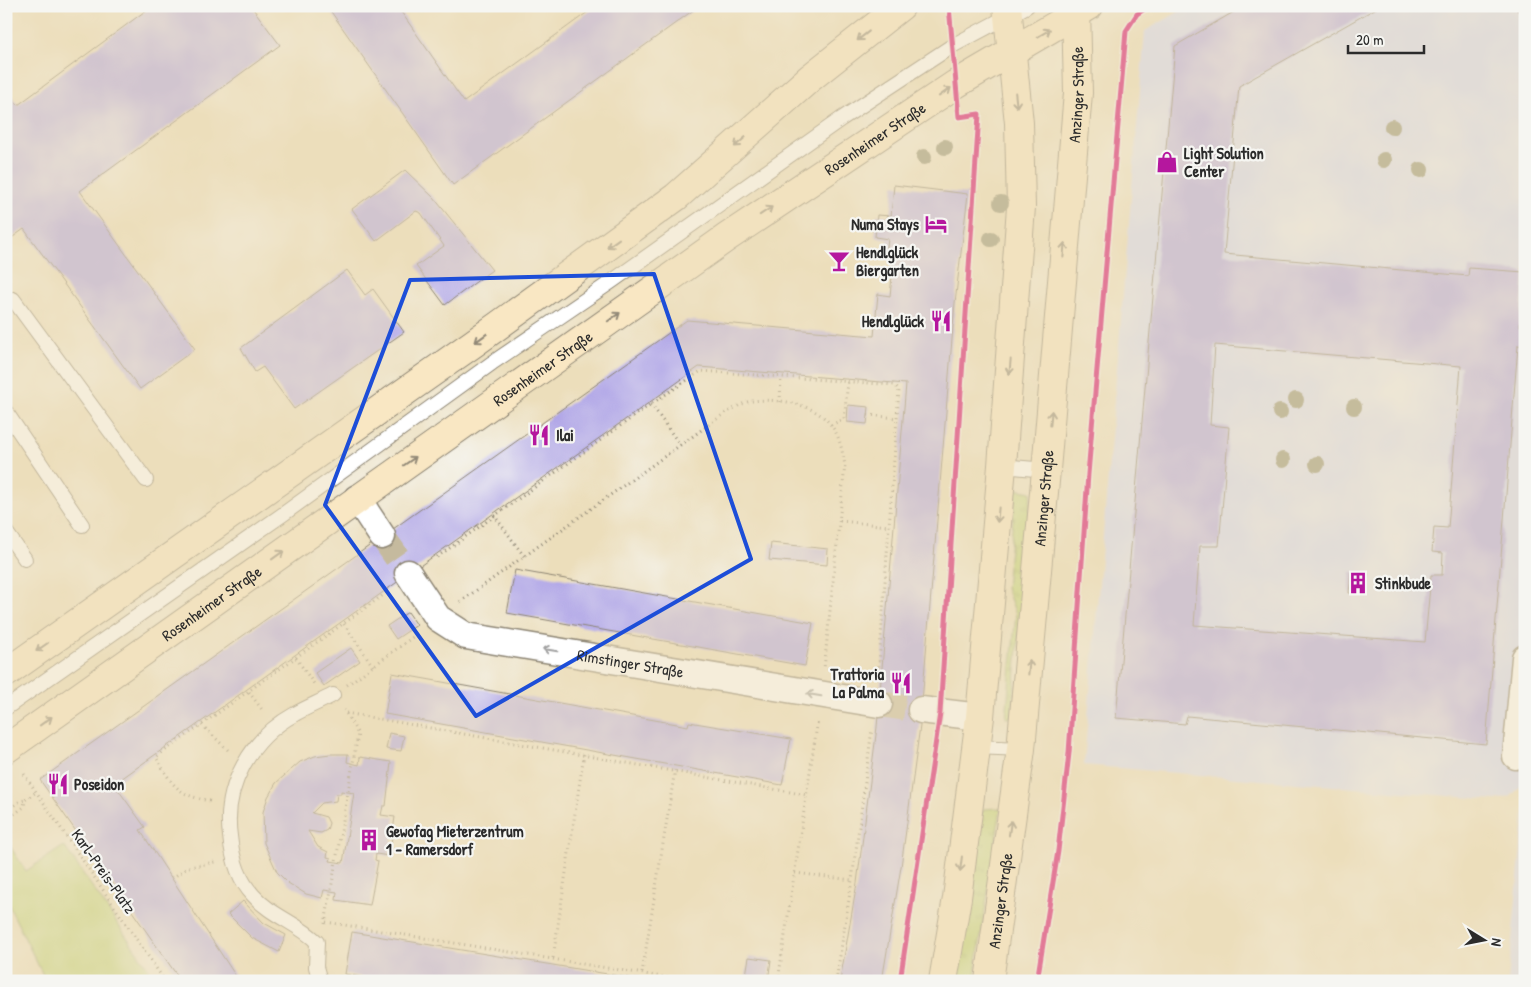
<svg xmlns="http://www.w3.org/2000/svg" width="1531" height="987" font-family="'Patrick Hand',sans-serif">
<defs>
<pattern id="grass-tufts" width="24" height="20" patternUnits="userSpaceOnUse" patternTransform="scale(1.25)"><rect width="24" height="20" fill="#c0d376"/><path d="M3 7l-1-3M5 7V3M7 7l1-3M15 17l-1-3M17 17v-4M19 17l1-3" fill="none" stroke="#a5b566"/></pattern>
</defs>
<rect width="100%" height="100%" fill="#f6f6f2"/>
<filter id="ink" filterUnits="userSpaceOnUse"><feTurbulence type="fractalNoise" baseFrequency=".02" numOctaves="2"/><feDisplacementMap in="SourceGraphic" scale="10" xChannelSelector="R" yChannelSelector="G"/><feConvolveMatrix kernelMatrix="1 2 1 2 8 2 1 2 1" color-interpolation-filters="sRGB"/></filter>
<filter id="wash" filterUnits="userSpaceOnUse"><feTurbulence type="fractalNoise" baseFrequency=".0096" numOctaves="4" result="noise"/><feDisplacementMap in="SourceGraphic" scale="20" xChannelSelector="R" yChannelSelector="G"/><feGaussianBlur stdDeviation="1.12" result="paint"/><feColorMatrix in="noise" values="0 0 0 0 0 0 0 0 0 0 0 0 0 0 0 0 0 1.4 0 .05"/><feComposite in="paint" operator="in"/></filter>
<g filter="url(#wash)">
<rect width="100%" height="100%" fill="#ecdebb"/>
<g fill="#d3d9f9">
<path d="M1189,6h336v776l-15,15 -14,3 -412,-35 61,-734z"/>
<path d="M1525,806v175h-17z"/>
</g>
<g fill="url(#grass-tufts)" stroke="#767f50">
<path d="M1016,489l15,3 -19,225 -6,1 10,-104 -10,-26z"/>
<path d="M1001,808l-27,173h-19l28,-172z"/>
</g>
<path fill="#c0d376" stroke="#767f50" d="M6,840l20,31 38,-25 93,135h-111l-40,-81z"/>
<g id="blocks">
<g fill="#b0a6e7" fill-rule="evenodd">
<path d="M152,6h99l29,39 -200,146 115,158 -55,40 -116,-160 -18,13v-153l12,16z"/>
<path d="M327,6h70l67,96 132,-96h103l-246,179z"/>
<path d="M1244,6h136l-141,80 -15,168 244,22 1,-8 55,4 -4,54 5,1v19l-7,-1 -32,399 -299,-28 -2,8 -69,-6 59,-672zM1215,345l246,21 -13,162 -14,-1 -2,25 11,1 -1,22h-11l-6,67 -231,-17 6,-79h19l10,-119 -19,-2z"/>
<path d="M1515,6h10v16z"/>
<path d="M405,170l29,28 58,72 -47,35 -29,-39 28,-20 -23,-33 -5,-2 -40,30 -24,-32z"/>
<path d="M894,185l74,9 -13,109 -35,423 -19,141 -19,114h-42l17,-98 20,-156 29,-343 -207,-17 -585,417 31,43 -5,3 99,151h-58l-141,-201 647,-460 187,16 4,-42 12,2 4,-40 -8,-1 2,-16 -13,-2 2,-22 14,1z"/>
<path d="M347,270l18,25 8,-6 31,43 -110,77 -31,-42 -8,5 -14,-24z"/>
<path d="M848,405l21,2 -2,17 -20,-2z"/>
<path d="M771,543l57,6 -1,16 -58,-5z"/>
<path d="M515,570l298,53 -8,43 -298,-53z"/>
<path d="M1351,572l17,1 -2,21 -17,-1z"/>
<path d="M408,612l9,13 -21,14 -9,-13z"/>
<path d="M351,648l9,13 -36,25 -9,-13z"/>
<path d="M392,673l296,53 1,-4 102,17 -9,46 -397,-71z"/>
<path d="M389,733l15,3 -3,15 -15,-2z"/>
<path d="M330,754h18l-1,8 12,3 1,-8 31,5 -5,44h-3l-2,9 14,2 -6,39 -13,-2 -1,6 3,1 -8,44 -34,-5 1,-8 -13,-2 -2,8 -16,-4 -18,-11 -11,-11 -13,-29 -1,-31 5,-15 8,-14 24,-21 15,-6zM341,791l13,2 -11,70 -13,-2 1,-3 -4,-1 1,-5 -10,-5 -10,-16 13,2 6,-3 2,-7 -3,-6 -14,-4 10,-10 14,-2 1,-7h4z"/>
<path d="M243,901l21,22 22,12 -7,17 -27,-14 -24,-24z"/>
<path d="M352,932l292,48v1h-260l-39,-7z"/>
<path d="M749,957l22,3 -3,21h-23z"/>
</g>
</g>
</g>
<g filter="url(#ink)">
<use href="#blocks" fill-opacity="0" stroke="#8c8473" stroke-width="1"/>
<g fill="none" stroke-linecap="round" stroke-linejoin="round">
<g stroke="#c5ba9e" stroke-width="26" stroke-dasharray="26 13" stroke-linecap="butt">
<path d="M382,536l26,37"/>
<path d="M879,704l42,6"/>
</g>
<g stroke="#8c8473" stroke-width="16">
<g id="service">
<path d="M6,303l7,-4 133,181"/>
<path d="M6,412l76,113"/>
<path d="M1002,466l44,4"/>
<path d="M6,532l19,27"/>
<path d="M6,708l276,-193 210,-152 119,-81 230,-163 111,-73 75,-40"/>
<path d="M976,747l45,2"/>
<path d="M320,981l-4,-14 1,-25c-19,-19 -46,-26 -64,-47 -15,-16 -21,-38 -23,-59 -7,-50 21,-98 65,-122 12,-7 25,-12 38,-19"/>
</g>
</g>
<g stroke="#8c8473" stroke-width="29">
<g id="minor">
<path d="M357,498l25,38"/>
<path id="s1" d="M408,573l30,45 28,18 413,68"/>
<path d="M921,710l59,7"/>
<path d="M1516,756l9,-98"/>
</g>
</g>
<g stroke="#8c8473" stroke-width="30">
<g id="secondary">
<path d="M6,673l468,-330 202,-146 134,-119 91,-72"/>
<path id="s2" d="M6,749l720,-511 230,-154 133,-78"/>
<path d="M943,981l14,-83 23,-181 22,-251 19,-259 -2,-84 -12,-117"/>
<path id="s3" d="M989,981l32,-232 25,-279 32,-377 -2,-87"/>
</g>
</g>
<g stroke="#8c8473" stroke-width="3" stroke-dasharray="1 4" stroke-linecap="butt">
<path d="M780,402l1,-25"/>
<path d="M651,404l29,41"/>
<path d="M868,415l29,3"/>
<path d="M831,425l13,-6 4,-38"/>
<path d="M494,515l30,41"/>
<path d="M840,521l49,5"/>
<path d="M437,557l214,-153 50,-33 194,14 4,5 -21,288"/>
<path d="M460,602l264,-188c8,-4 19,-12 28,-13 26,-3 62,2 79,24 9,11 11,26 14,40l-21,204"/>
<path d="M344,624l29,42"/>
<path d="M296,658l18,26"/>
<path d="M347,685l70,-51"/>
<path d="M249,692l14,19"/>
<path d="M346,713l461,82"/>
<path d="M202,725l28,27"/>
<path d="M24,774l141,207"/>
<path d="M210,801c-33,-6 -37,-15 -54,-44l233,-166"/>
<path d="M6,811l14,-10 5,-1"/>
<path d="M6,820l18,-13 1,-7 10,-7"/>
<path d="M795,873l57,7"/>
<path d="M172,878l17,-11 26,-5"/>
<path d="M326,922l361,59"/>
<path d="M325,924l33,-190 -14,-24"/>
<path d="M553,958l31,-204"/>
<path d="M642,973l33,-203"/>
<path d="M339,977l24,4"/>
<path d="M778,981l40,-262"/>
<path d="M836,981l16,-101 20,-151"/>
</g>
<use href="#service" stroke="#fff" stroke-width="14"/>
<use href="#minor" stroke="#fff" stroke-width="26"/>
<use href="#secondary" stroke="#f9e7c3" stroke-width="28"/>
<g stroke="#f6f6f2" stroke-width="8">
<g id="cycleway">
<path d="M900,981l40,-268 39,-599 -20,3 -10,-111"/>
<path d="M1037,981l21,-130 11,-98 19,-279 38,-443 11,-17 12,-8"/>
</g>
</g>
<use href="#cycleway" stroke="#d6006c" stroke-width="5"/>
</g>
<g fill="#969376">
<circle cx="1392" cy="127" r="8"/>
<circle cx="945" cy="147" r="8"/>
<circle cx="924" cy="157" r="8"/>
<circle cx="1384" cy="160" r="8"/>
<circle cx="1421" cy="170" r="8"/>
<circle cx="1001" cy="203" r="8"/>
<circle cx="991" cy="239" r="8"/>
<circle cx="1296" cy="400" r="8"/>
<circle cx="1354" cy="407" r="8"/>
<circle cx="1280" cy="412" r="8"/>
<circle cx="1283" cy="460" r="8"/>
<circle cx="1317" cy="464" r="8"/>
</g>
<defs><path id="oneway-shaft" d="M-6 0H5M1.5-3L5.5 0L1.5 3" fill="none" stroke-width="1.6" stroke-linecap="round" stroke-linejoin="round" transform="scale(1.25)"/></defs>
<g stroke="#928977">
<use href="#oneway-shaft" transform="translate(1044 33) rotate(-31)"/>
<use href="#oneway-shaft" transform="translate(863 36) rotate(142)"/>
<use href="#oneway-shaft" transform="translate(945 92) rotate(-36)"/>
<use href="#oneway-shaft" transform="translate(1016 100) rotate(84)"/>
<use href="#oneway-shaft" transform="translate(740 142) rotate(139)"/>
<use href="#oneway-shaft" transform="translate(766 211) rotate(-34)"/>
<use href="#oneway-shaft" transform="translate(613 243) rotate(144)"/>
<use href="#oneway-shaft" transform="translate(1064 250) rotate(-85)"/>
<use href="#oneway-shaft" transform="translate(614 317) rotate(-35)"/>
<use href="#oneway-shaft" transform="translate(481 338) rotate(144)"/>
<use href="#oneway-shaft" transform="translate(1010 367) rotate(95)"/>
<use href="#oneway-shaft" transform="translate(1051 418) rotate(-85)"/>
<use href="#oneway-shaft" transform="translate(410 461) rotate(-35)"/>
<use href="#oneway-shaft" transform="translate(998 515) rotate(95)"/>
<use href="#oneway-shaft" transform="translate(278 555) rotate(-36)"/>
<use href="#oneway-shaft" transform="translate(42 647) rotate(145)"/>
<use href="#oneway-shaft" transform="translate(1029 667) rotate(-85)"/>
<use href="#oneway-shaft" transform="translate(46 721) rotate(-36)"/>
<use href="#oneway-shaft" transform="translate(1010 828) rotate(-82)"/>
<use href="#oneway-shaft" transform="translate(961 864) rotate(97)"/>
</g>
<g stroke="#a0a0a0">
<use href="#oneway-shaft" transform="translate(550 650) rotate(-170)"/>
<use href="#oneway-shaft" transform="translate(814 695) rotate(-170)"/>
</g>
</g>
<path d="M0 0H1531V987H0ZM654,274l97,285 -275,157 -151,-211 85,-225z" fill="#ecdebb" fill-opacity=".55" fill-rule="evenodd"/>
<path fill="none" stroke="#1d4ed8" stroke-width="4" stroke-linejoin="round" d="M654,274l97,285 -275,157 -151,-211 85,-225z"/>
<defs>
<g id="shop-bare" transform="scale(1.725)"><path d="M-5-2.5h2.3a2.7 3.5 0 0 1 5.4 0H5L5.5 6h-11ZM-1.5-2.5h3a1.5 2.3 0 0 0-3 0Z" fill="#b5179e" stroke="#f6f6f2" stroke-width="2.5" paint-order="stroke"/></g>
<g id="hotel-bare" transform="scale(1.725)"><path d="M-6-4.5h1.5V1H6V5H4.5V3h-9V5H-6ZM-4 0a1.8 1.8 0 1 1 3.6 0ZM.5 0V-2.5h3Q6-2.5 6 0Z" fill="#b5179e" stroke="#f6f6f2" stroke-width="2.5" paint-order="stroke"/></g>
<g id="bar-bare" transform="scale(1.725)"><path d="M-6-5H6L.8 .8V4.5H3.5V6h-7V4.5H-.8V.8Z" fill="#b5179e" stroke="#f6f6f2" stroke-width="2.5" paint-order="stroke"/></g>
<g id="restaurant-bare" transform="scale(1.725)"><path d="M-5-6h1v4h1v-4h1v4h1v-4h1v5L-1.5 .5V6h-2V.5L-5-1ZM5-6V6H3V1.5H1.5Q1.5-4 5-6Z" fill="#b5179e" stroke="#f6f6f2" stroke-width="2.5" paint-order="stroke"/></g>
<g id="building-bare" transform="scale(1.725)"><path d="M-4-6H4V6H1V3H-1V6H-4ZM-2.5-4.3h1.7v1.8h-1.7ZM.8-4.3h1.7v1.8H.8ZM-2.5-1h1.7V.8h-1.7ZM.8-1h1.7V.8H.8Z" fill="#b5179e" stroke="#f6f6f2" stroke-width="2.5" paint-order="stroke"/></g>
</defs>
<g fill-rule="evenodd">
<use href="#shop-bare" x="1167" y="162"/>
<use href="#hotel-bare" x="936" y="224"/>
<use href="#bar-bare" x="839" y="261"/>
<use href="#restaurant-bare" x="941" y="321"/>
<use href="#restaurant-bare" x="539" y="435"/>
<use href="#building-bare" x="1358" y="583"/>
<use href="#restaurant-bare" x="901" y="683"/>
<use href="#restaurant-bare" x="58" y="784"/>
<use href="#building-bare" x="369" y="840"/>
</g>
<g text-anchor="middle" stroke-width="4.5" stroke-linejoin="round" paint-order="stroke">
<g font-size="16" fill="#2b2b2b" stroke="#f6f6f2">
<text dy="6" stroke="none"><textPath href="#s3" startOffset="891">Anzinger Straße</textPath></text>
<text dy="6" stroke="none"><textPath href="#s2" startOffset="1062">Rosenheimer Straße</textPath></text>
<text dy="6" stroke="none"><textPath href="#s2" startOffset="658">Rosenheimer Straße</textPath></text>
<text dy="6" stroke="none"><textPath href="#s3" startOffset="486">Anzinger Straße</textPath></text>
<text dy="6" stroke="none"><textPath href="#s2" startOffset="252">Rosenheimer Straße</textPath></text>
<text dy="6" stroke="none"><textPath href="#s1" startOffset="254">Rimstinger Straße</textPath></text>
<text transform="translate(104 871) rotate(55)" y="6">Karl-Preis-Platz</text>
<text dy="6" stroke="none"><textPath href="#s3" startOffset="81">Anzinger Straße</textPath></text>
</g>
<g font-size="16" font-weight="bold" fill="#2b2b2b" stroke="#f6f6f2" text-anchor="start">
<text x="1184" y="159">Light Solution<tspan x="1184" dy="18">Center</tspan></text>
<text x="919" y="230" text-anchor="end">Numa Stays</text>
<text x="856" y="258">Hendlglück<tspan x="856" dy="18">Biergarten</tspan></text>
<text x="924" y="327" text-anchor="end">Hendlglück</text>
<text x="556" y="441">Ilai</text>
<text x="1375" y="589">Stinkbude</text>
<text x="884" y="680" text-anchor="end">Trattoria<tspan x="884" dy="18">La Palma</tspan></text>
<text x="74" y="790">Poseidon</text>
<text x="386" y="837">Gewofag Mieterzentrum<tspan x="386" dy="18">1 - Ramersdorf</tspan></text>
</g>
</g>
<rect width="1531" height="987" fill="none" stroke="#f6f6f2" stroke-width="25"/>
<g transform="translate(1484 940) rotate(100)" stroke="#f6f6f2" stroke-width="4" paint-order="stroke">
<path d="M0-4L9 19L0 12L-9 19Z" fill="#2b2b2b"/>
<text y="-8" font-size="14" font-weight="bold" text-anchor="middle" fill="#2b2b2b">N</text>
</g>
<path d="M1348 45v8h76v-8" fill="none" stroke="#2b2b2b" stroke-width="2.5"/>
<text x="1356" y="45" font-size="15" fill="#2b2b2b" stroke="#f6f6f2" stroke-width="4" paint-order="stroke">20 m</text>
</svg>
